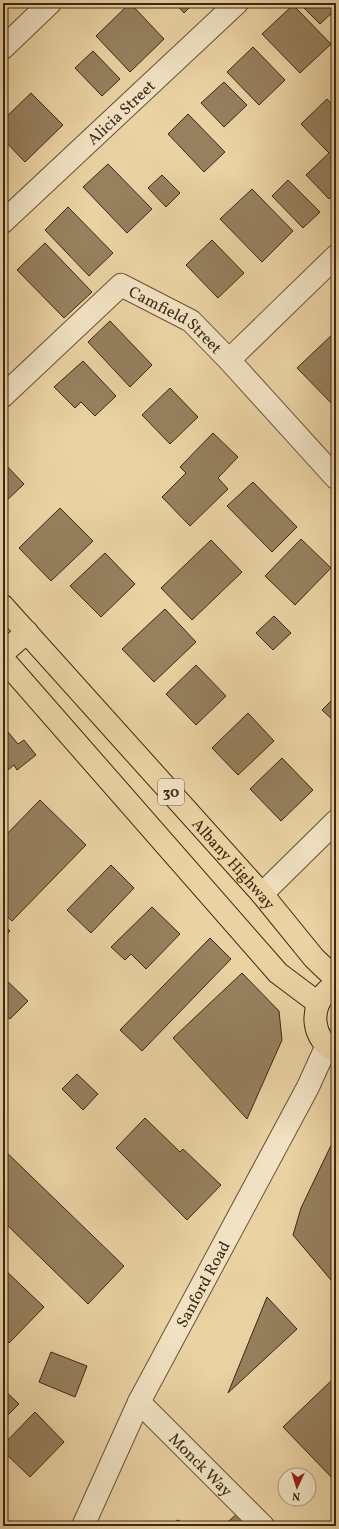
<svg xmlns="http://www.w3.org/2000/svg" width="339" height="1529" font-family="Vollkorn,serif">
<rect width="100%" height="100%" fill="#ead2a3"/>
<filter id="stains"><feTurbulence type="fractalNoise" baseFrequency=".005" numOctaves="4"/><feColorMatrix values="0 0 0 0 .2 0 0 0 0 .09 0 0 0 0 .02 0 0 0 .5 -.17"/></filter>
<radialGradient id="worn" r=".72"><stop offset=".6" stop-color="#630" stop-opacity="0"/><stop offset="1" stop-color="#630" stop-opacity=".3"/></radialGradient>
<g fill="#96805e" stroke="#3c2813">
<path d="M130,3l34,36 -34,33 -34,-36z"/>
<path d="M175,3h19l-10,10z"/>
<path d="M299,3h37v6l-16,15z"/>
<path d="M293,5l38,39 -31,29 -38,-39z"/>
<path d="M253,47l32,33 -26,25 -32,-33z"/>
<path d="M93,51l27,28 -18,17 -27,-28z"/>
<path d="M224,82l23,23 -23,22 -23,-24z"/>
<path d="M31,93l32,32 -38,37 -22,-23v-19z"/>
<path d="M327,99l9,9v84l-7,7 -23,-24 23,-22 -28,-29z"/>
<path d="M188,114l37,38 -21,20 -36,-38z"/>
<path d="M108,164l44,45 -25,24 -44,-46z"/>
<path d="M162,175l18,18 -14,14 -18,-19z"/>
<path d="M288,180l32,32 -17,16 -31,-32z"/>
<path d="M252,189l41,42 -31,31 -42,-43z"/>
<path d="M68,207l45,46 -24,23 -44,-46z"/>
<path d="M212,240l32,33 -26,25 -32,-33z"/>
<path d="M45,243l47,49 -28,26 -47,-48z"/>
<path d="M110,321l42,44 -22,22 -42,-45z"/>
<path d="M336,331v77l-39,-40z"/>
<path d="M83,361l33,35 -21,20 -14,-14 -6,6 -21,-21z"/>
<path d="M170,388l28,29 -28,27 -28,-29z"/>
<path d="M213,433l25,24 -20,21 10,11 -38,37 -28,-29 24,-24 -6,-6z"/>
<path d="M3,462l21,22 -21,20z"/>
<path d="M253,482l44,45 -25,25 -45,-46z"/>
<path d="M60,508l33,33 -42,40 -32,-33z"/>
<path d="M301,539l30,29 -36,37 -30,-29z"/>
<path d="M211,540l31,32 -50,48 -31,-32z"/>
<path d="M105,553l30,31 -34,33 -31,-31z"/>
<path d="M165,609l31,33 -42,40 -32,-33z"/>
<path d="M274,616l17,17 -18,17 -17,-17z"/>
<path d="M196,665l30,31 -30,29 -30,-31z"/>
<path d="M336,696v27l-14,-13z"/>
<path d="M248,713l26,28 -36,34 -26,-27z"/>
<path d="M3,726l15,18 6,-4 12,15 -19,15 -3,-5 -11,9z"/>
<path d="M282,758l31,32 -32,31 -31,-32z"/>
<path d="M40,800l46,45 -74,76 -9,-8v-75z"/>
<path d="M111,865l23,23 -43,45 -24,-23z"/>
<path d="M152,907l28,27 -34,35 -15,-15 -6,6 -14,-13z"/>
<path d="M3,924l7,7 -7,7z"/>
<path d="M210,938l21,21 -89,92 -22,-21z"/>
<path d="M242,973l37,38 3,29 -35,79 -74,-81z"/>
<path d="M3,977l25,24 -18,18 -7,-6z"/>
<path d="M77,1074l21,20 -15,16 -21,-21z"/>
<path d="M145,1118l35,34 3,-3 38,36 -34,35 -71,-72z"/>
<path d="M336,1135v151l-43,-51 8,-27z"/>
<path d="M3,1149l121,117 -36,38 -85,-83z"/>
<path d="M3,1268l41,39 -35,36 -6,-6z"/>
<path d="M267,1297l30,32 -69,64z"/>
<path d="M51,1352l36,14 -12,31 -36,-15z"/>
<path d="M333,1379l3,3v100l-53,-55z"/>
<path d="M3,1389l16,15 -16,16z"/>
<path d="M35,1412l29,30 -34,35 -27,-26v-6z"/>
<path d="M238,1513l12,13h-27z"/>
<path d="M177,1520l15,6h-18z"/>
</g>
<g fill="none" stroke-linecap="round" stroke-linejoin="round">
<g stroke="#685237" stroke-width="24">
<g id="street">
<path d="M3,48l47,-45"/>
<path id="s1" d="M3,222l234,-219"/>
<path d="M229,360l107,-104"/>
<path id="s2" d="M3,396l118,-111 70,36 38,39 107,118"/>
<path d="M262,894l74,-73"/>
<path id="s3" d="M139,1402l124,124"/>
<path id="s4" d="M83,1526l56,-124 169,-315 19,-42"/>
</g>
</g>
<g stroke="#3c2813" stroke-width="24">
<g id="highway">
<path id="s5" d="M3,606l259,288 52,64 22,21"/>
<path d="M3,653l24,-21"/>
<path d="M3,659l275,314 40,30"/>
<path d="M327,991c-18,18 -15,49 9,60"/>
</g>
</g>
<use href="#street" stroke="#f1e2c3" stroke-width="22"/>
<use href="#highway" stroke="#ead2a3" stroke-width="22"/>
</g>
<g text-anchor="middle" stroke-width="4" stroke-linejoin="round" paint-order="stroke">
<rect fill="#f1e2c3" stroke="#726048" stroke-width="1" x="158" y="779" width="26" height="26" rx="3"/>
<g font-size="15" font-weight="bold" fill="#3c2813">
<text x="171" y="797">30</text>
</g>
<g font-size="16" fill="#3c2813" stroke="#f1e2c3">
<text dy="6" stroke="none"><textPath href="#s1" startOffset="161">Alicia Street</textPath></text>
<text dy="6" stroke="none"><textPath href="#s2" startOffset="227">Camfield Street</textPath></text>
<text dy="6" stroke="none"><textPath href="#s5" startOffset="346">Albany Highway</textPath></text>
<text dy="6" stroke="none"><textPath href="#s4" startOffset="270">Sanford Road</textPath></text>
<text dy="6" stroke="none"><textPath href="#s3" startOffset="88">Monck Way</textPath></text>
</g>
</g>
<rect width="339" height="1529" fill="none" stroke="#ead2a3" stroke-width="16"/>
<rect x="4" y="4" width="331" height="1521" fill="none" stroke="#3c2813" stroke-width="2"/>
<rect x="8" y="8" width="323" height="1513" fill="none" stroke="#3c2813"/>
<g transform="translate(297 1487) rotate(184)"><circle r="19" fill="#f1e2c3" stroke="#a9987d"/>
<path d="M0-3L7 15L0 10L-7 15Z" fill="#8f2418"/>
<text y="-6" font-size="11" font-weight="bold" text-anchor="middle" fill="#3c2813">N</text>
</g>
<rect width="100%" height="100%" filter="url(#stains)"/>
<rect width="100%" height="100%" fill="url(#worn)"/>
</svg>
